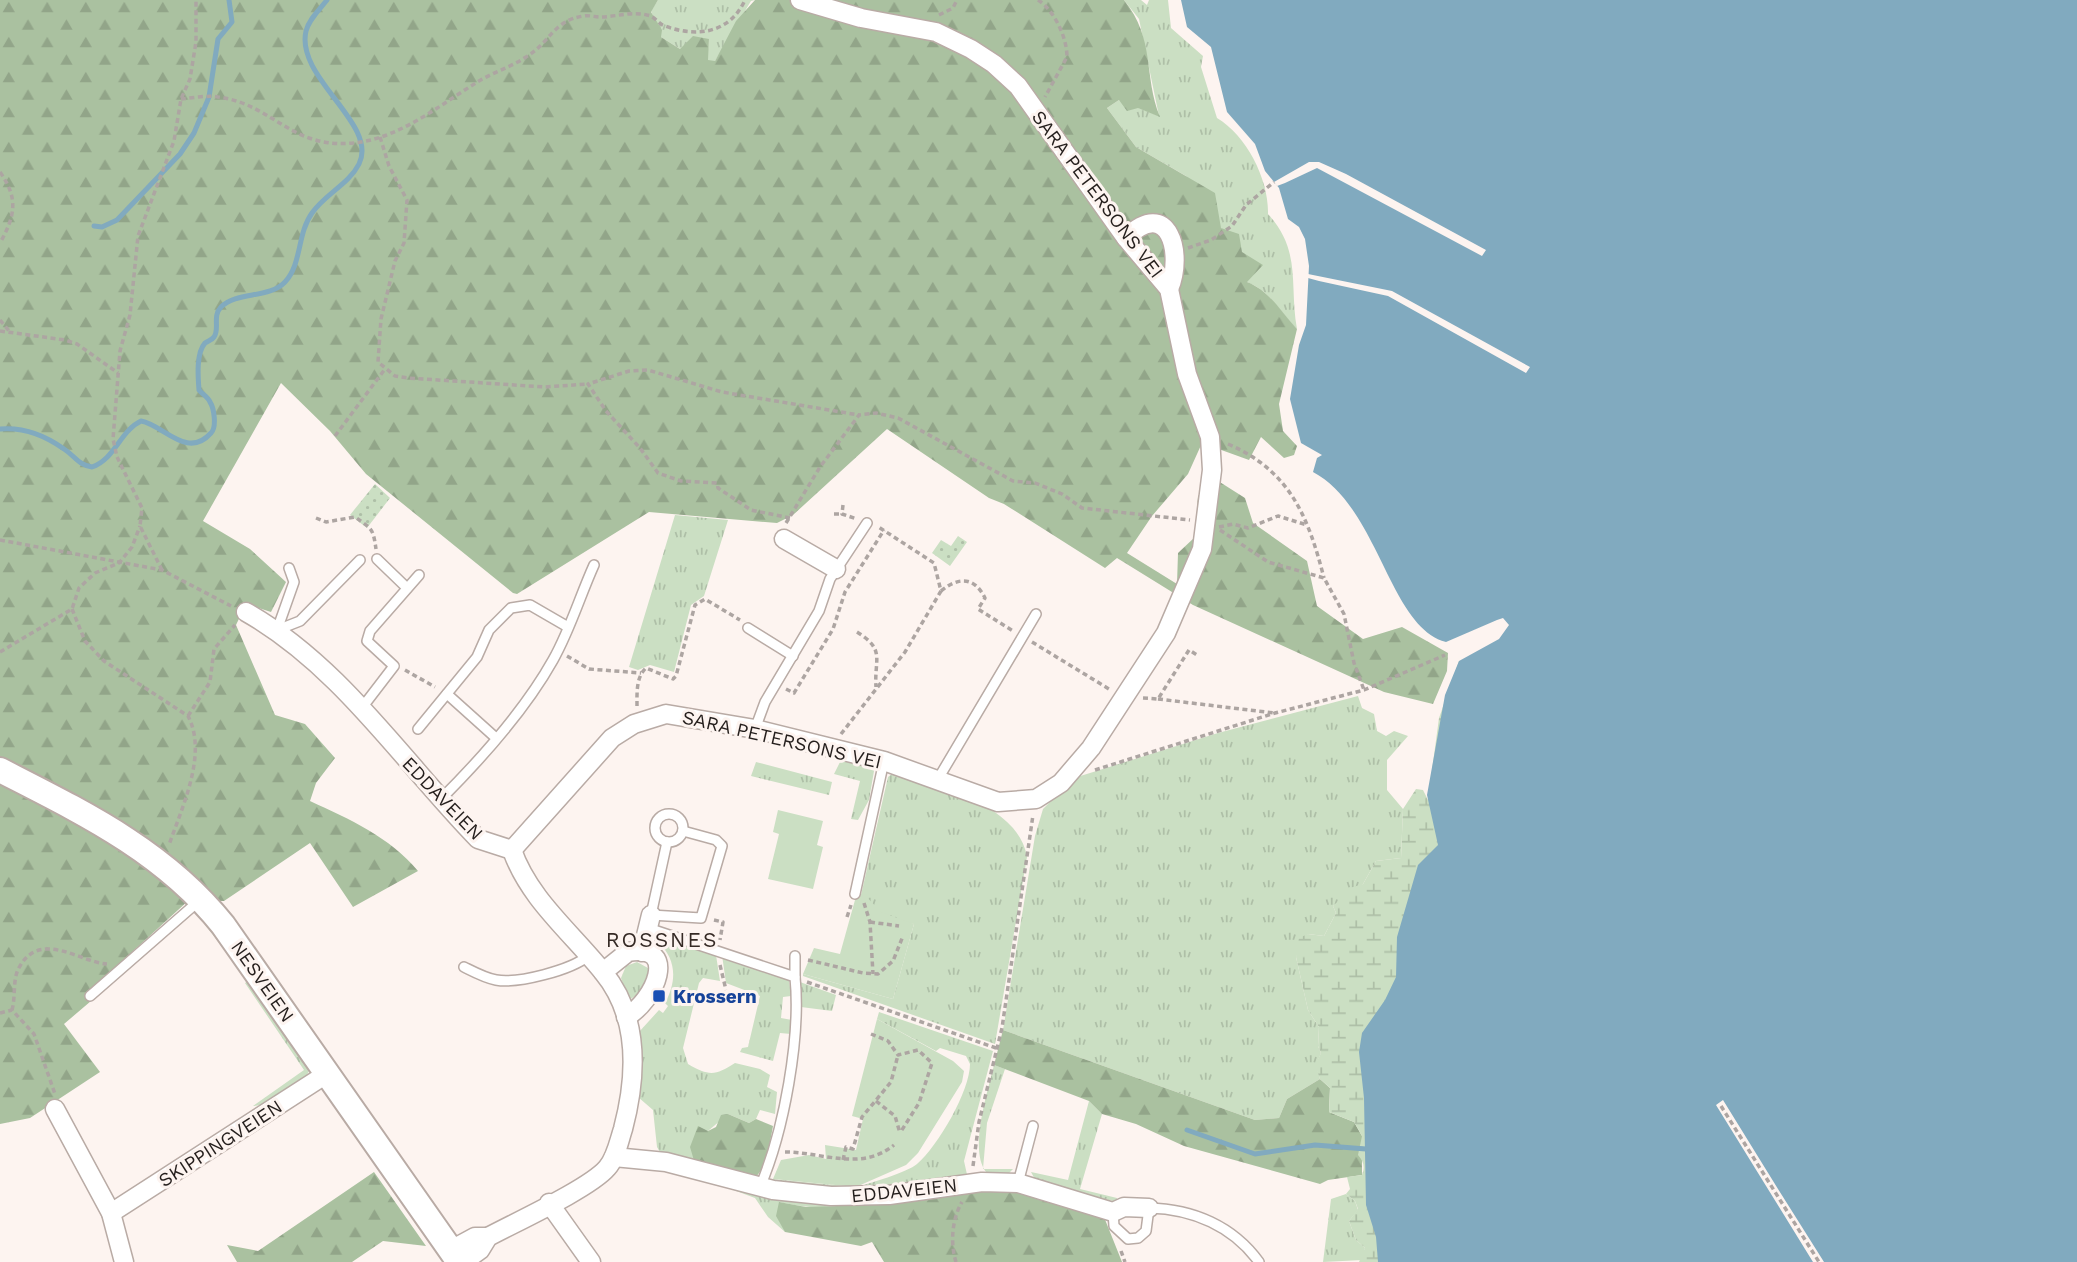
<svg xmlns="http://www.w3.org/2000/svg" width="2077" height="1262" font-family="'Work Sans',sans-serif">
<defs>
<pattern id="grass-tufts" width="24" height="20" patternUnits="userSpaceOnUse" patternTransform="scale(1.75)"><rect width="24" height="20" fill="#cbdfc3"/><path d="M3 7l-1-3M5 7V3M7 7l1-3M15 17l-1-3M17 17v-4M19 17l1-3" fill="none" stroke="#aebfa7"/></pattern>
<pattern id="forest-firs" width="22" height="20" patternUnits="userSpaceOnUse" patternTransform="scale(1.75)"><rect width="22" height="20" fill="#aac1a0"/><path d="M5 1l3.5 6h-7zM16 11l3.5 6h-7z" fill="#92a589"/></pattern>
<pattern id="wetland-marsh" width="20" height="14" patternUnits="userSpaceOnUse" patternTransform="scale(1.75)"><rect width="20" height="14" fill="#cbdfc3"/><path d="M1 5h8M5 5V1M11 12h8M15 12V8" fill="none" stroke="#aebfa7"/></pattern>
<pattern id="park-dots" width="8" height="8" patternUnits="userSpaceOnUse" patternTransform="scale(1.75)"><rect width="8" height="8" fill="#cbdfc3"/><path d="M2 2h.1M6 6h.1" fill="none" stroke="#aebfa7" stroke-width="1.8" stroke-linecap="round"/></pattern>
</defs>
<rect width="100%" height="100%" fill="#fdf4f0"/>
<g fill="url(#grass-tufts)">
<path d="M658,0h97l-4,1 -36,60h-8l2,-22 -29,10 -19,-12 -10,-26z"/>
<path d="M1124,0h17l6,5 2,-5h19l3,28 32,28 -2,11 16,51c30,18 52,62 51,96 34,37 21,71 29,115 -18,-18 -27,-38 -50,-47l-5,-30 -21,-24 -35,-52 -50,-29 -29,-39 12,-8 40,16 -20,-97z"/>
<path d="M675,515l53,5 -24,76 -13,9 -17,67 -24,-7 -12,5 -9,-3z"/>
<path d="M1358,696l4,12 12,6 3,17 9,5 8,-5 14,5 -21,24v30l16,19 -2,49 -25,3 -13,23 -30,22 3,7 -12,23 -16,-2 -12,23 12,53 11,17 -1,19 3,7 -5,12 4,14 -33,20 -8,19 -24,2 -252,-90 32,-194 8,-27 31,-31 144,-45z"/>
<path d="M841,760l29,6 4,5 -5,29 -11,20 -7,-1 9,-38 -26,-7z"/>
<path d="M756,762l76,20 -3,13 -78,-19z"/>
<path d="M896,771c44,17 122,33 131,86l-32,187 -192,-68v-2l90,25 21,-75 -28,-3 -25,-26 27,-118z"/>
<path d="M207,919l103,149c-4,18 -40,38 -57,38l51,-36 -59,-87 3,-2 -45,-59z"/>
<path d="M659,935l57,20 4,26 -17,-3 -4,5 -16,65 5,16c22,13 28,11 47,-1l25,6 10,6 -3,12 10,5 -2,22 -15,-4 -4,9 -7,4 -21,-9 -20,17 -13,33 -34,-10 -4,-7 -4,-37 -15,-13 4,-20 -3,-45 20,-22 4,3 5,-7 -3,-3c12,-22 12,-44 -8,-62z"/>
<path d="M722,955l67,24 2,17 -8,1 -2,21 11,2 -1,14 -11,-1 -7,28 -33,-9 2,-4 6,-1 12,-51 -34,-13z"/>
<path d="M637,962l11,6c1,15 -7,25 -19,32l-8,-22 5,-12z"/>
<path d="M800,982l36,13 -4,16 -31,-4z"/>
<path d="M879,1012l114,39 -29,110 4,18 -105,14 -92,-10v-4l85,8c12,-3 52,-15 61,-23 21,-18 53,-73 53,-100l-4,-8 -26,-8 -4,3 -59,-32z"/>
<path d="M994,1065l11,4 -18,54 -4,46h30l-7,7 -19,-3c-19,-22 1,-82 7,-108z"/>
<path d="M1089,1101l13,13 -22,75 37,9v4l-80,-19 -6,-11 37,8z"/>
<path d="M693,1175l152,26c-20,11 -45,5 -66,1l6,30 -17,-15 -13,-19z"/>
<path d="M1346,1194l9,7 3,9 -9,11 7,19 9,8 -3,12 -39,2 8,-63z"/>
</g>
<g fill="url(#forest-firs)">
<path d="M0,0h658l-7,12 11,18 -1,7 19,12 13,-13 16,3 -1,21 7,1 21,-40 19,-21h369c32,40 19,75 36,117l-22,-9 -11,3 -8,-11 -12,8 29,39 79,46 6,35 18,6 3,18 21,13 -16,17c23,9 33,29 50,47l-18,75 4,27 14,15 -3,9 -10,3 -23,-21 -12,23 -47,-17 -14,31 -36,42 -25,37 50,31 1,-31 17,-16 3,-41 17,-17 30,19 8,25 54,38 10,45 46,33 39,-12 46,26 -1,18 -14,33 -49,-12 -191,-87 -76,-47 -12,10 -101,-64 -15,-6 -102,-69 -94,86 -16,8 -128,-11 -132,82 -4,-1 -147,-119 -36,-43 -49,-48 -78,138 47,28 36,33 -15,30 -25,-8 -10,21 39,90 30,9 30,34 -19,25 -6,18c39,18 80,36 108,70l-65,36 -43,-64 -86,58 -35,-1 -103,94 5,7 -27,23 36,48 -70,46 -30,6z"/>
<path d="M1003,1030l252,90 24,-2 8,-19 33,-20 10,9 -1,24 25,10 8,14v39l-34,5 -8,4 -136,-38 -48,-22 -34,-10 -13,-13 -95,-36z"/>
<path d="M728,1114l21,9 7,-4 17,7 -7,38 -10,13 -61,-13 -5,-17 8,-21 10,5 8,-4 5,-12z"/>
<path d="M374,1172l52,74 -43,-5 -31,21h-115l-10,-17 31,6z"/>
<path d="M992,1184l112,33 18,45h-238l-12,-20 -11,4 -76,-14 -9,-16 3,-14 27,5 31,-1 8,-5z"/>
</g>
<path fill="url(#wetland-marsh)" d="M1459,661l100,601h-200l6,-14 -9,-8 -7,-19 9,-12 -3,-8 -9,-7 4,-5 -3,-12 15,-2c3,-8 2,-13 -4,-20l4,-19 -8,-14 -25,-10 1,-24 -10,-9 -5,-14 6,-12 -3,-7 1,-19 -11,-17 -12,-53 3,-19 9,-4 16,2 12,-23 -3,-7 20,-19 10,-3 13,-23 25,-3 2,-49 13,-20 7,1 5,10 11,-82z"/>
<g fill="url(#park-dots)">
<path d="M375,484l15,14 -23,30 -17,-13z"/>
<path d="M958,536l9,6 -17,24 -18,-13 9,-13 10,6z"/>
</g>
<g fill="#cbdfc3">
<path d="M778,810l45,11 -6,24 6,2 -10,42 -45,-10 11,-45 -6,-2z"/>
<path d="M863,893l18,19 33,12 -21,75 -90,-25 11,-26 26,6 15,-54z"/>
<path d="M877,1019l76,42 11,10 -2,11 -44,71 -12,12 -50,22 -83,-8 8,-19 28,-5 17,4 -1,-14 31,5 7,-31 -11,-3z"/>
</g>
<path fill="#81aabf" d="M1181,0h896v1262h-699l-2,-25 -10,-32 -2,-107 -5,-46 3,-19 23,-33 11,-23 1,-40 21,-72 20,-20 -11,-50 18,-100 14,-34 40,-22 10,-14 -6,-7 -6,2 -51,22c-57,-15 -67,-135 -133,-170l4,-14 5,-3 -21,-12 -11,-44 9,-54 7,-20 3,-59 -4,-27 -6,-12 -11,-8 -9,-31 -14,-17 -10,-27 -28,-32 -16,-65 -24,-20z"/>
<g fill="#fdf4f0">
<path d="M1309,162h10l27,12 140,76 -4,6 -165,-88 -32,15 -8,3 -3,-4z"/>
<path d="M1308,274l84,17 138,76 -4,6 -138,-77 -69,-15 -11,-3z"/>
<path d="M1723,1100l55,89 46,73h-11l-97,-157z"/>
</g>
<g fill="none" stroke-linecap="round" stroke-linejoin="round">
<g stroke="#81aabf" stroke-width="5">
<path d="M94,226l8,1 15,-7 63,-66 14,-21 15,-36 9,-58 14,-17 -3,-22"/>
<path d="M0,429c23,-2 46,7 64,20 11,7 14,16 28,18 23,-8 28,-36 49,-46 23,4 46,39 70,12 6,-6 3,-25 -1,-31 -2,-5 -8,-8 -11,-12 -1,-13 -3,-37 6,-47 3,-2 7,-3 9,-6 6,-8 -2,-21 7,-30 16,-16 48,-8 64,-25 17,-18 12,-48 27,-69 13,-19 37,-29 47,-49 20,-40 -64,-86 -53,-133 3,-12 14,-22 21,-31"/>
<path d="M1187,1130l68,24 60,-9 51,4"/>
</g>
<g stroke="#b9aba5" stroke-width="12">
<g id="service">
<path d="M377,559l30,29"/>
<path d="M748,628l45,28"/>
<path d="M277,630l23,-9 60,-61"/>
<path d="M277,630l17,-48 -5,-14"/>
<path d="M447,694l49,44"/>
<path d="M361,709l33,-43 -27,-25 3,-10 49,-56"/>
<path d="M418,729l59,-72 12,-27 22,-22 19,-3 38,22"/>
<path d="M755,729l10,-27 54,-91 11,-32 37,-56"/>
<path d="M938,779l98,-165"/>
<path d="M441,799c41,-41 84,-89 112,-139 17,-30 27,-64 41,-95"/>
<circle cx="669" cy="828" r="14"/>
<path d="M667,842l-16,73 50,3 21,-72 -6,-6 -33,-9"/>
<path d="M855,894l29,-133"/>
<path d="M648,928l147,49c6,60 -11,154 -35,210"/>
<path d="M464,967c10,5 21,11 32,13 22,4 75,-10 92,-24"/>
<path d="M795,977v-21"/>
<path d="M90,996l110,-96"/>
<path d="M1018,1183l15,-57"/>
<path d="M1113,1212l1,14 14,13 10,-1 8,-7 3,-23c44,1 84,18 110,54"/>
</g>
</g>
<g stroke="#b9aba5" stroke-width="21">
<g id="minor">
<path d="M1126,238c43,-42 58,16 43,51"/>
<path d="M784,539l52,30"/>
<path d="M246,612c95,54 157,150 232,227l34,11"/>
<path d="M512,850l100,-112 22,-14 32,-10 89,15 129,32 114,41 38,-3 25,-16 30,-35 75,-115 36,-84 10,-79 -2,-33 -23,-63 -18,-85 -43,-51 -108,-152 -24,-22 -23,-15 -35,-17 -75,-14 -61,-18"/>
<path d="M642,952l9,-37"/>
<path d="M603,972l25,-20c52,-9 27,49 -2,65"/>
<path d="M55,1109l56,104 13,49"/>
<path d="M614,1157l52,5 107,28 58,6 58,-1 93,-13 36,1 95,29 11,-5 25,1"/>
<path d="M549,1203l42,59"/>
<path d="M111,1213l217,-140"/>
<path d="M451,1250l24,-13h13"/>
<path d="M463,1262l17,-12 8,-13c28,-15 102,-49 119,-69 9,-10 12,-27 16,-39 14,-53 17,-112 -20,-157 -32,-40 -74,-73 -91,-122"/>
</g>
</g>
<g stroke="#b9aba5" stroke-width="28">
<path id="secondary" d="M0,770c82,42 164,81 223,155l236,337"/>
</g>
<g stroke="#ada5a2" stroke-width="3.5" stroke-dasharray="5 3.5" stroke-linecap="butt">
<path d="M1038,0c17,11 29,38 29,57l-22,40"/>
<path d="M939,15l14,-7 4,-8"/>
<path d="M181,99c12,-1 26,-4 37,-2 57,7 74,56 143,45 43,-7 82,-39 118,-61 15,-9 32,-14 47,-24 24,-14 27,-37 58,-41 5,-1 11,1 16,1 16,0 31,-6 47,-2 8,1 11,9 18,11 32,12 65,7 80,-26"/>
<path d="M380,137l9,29 18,34 -3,43 -9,18 -14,58 -3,43 17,14 13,2 137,9 43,-3"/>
<path d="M0,172c19,27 15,44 0,71"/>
<path d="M1188,248l23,-8 21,-14 14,-21 28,-23"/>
<path d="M0,320l10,12"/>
<path d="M0,331l65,9 12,4 41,29"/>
<path d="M335,436l50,-67"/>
<path d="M1228,444c62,27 80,72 96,134"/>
<path d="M843,505l-1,9 15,5"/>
<path d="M834,514h8"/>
<path d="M316,518l10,4 29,-5c17,12 18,11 21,32"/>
<path d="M790,518l-39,-8 -33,-22 -1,-5 -36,-2 -23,-8 -18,-25 -34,-37 -18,-27 41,-13 19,-1 74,22 137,23"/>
<path d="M786,523l34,-56 39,-52 17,-2 22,5 115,63 22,2 27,11 20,14 108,12"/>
<path d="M1219,527l14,-3 15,4 30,-12 29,9"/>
<path d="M1220,530l48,32 56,16 20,36 10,49 10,27"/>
<path d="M0,540l162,30 69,36"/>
<path d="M162,570l-22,-44 2,-18 -25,-51 -4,-18 7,-88 10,-36 8,-79 36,-95 7,-42 9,-20 6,-37v-42"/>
<path d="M941,591c17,-14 33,-15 44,7l-7,11 35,22"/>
<path d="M72,609l13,32 19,20 84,55c20,38 -6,91 -19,129"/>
<path d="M857,632c29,18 17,27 19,55"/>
<path d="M1032,642l77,47"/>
<path d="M0,652l72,-43 7,-21 16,-15 24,-10 13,-16 8,-21"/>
<path d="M567,656l22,13 52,4"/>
<path d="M405,670l30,17"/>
<path d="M786,689l8,4 39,-64 12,-37 39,-62"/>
<path d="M1143,698l15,1 31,-49 8,5"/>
<path d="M1158,699l116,14"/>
<path d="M637,706c0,-13 -1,-29 9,-38l27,11 3,-3 19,-71 10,-6 35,21"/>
<path d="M188,716l22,-34 4,-33 21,-24"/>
<path d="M841,734l64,-82 36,-61 -7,-28 -57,-37"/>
<path d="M1095,770l180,-57 89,-23 81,-35"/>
<path d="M864,903l6,19 3,52"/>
<path d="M847,917l4,-12"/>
<path d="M714,920l9,2 -3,18"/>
<path d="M870,922l29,4"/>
<path d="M808,960l55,13 15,1 15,-13 10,-25"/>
<path d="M720,965l6,25"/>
<path d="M807,982l189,66"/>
<path d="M12,1010c4,-14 0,-32 8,-44 21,-36 60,-4 87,-2"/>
<path d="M0,1013l12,-3 22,24 21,60"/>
<path d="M871,1034l17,7 10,14 20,-5 14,13 -13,40 -19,30"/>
<path d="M876,1101l19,15 5,17"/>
<path d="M1721,1106l98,156"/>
<path d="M785,1152c37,0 76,20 109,-7"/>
<path d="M843,1160l3,-13 7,2 9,-32 29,-35 7,-27"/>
<path d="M973,1166l6,-44 23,-94 31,-213"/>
<path d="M1121,1251l4,11"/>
<path d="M956,1262c-6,-19 -4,-43 6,-60"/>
</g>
<use href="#service" stroke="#fff" stroke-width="9"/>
<use href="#minor" stroke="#fff" stroke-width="18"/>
<use href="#secondary" stroke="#fff" stroke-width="24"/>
</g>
<rect fill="#1a4fb4" stroke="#fdf4f0" stroke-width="2.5" x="652" y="989" width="14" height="14" rx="3.5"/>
<g text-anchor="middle" stroke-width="6" stroke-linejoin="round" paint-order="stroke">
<g font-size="19" fill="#241e1c" stroke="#fdf4f0">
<text transform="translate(1098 194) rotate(53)" y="7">SARA PETERSONS VEI</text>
<text transform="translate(782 739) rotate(13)" y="7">SARA PETERSONS VEI</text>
<text transform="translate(443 798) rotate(46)" y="7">EDDAVEIEN</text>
<text transform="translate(263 981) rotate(55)" y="7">NESVEIEN</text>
<text transform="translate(220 1143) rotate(-33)" y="7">SKIPPINGVEIEN</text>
<text transform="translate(904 1190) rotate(-6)" y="7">EDDAVEIEN</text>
</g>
<g font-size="19" font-weight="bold" fill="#164399" stroke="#fdf4f0" text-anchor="start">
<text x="673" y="1003">Krossern</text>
</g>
<g font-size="21" letter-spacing="2" fill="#352a25" stroke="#fdf4f0">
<text x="662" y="947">ROSSNES</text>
</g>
</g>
</svg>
